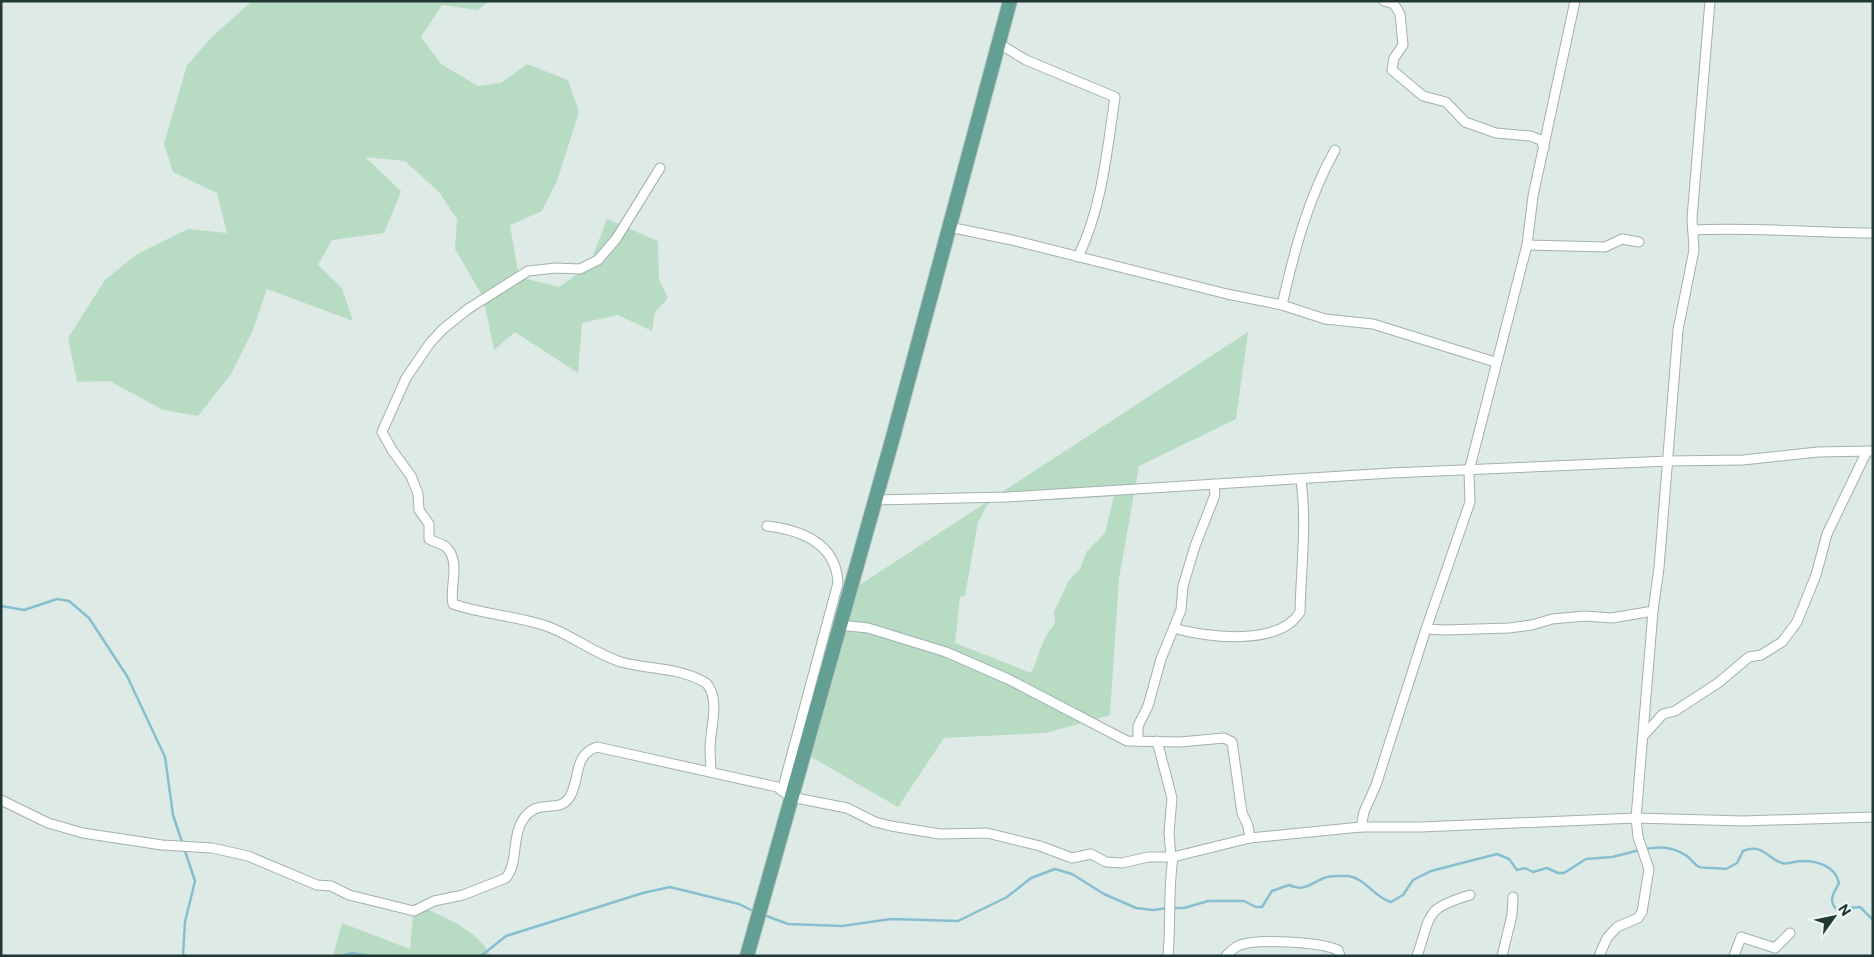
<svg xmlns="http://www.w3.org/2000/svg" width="1874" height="957" font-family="Commissioner,sans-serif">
<rect width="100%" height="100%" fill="#deeae5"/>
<g fill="#b7dbc3" fill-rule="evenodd">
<path d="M252,1h237l-11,9 -36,-5 -21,32 20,27 37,22 23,-3 26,-19 41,16 11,32 -22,69 -15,30 -32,14 9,52 40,10 30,-21 18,-47 51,22 1,39 9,18 -13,14 -3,19 -34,-16 -36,8 -4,50 -63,-41 -21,18 -11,-53 -28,-48 2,-30 -18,-27 -34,-31 -40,-4 36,34 -17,42 -52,7 -14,25 24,23 11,33 -86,-32 -15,43 -21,42 -33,42 -35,-6 -53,-29 -33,1 -9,-44 37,-58 32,-26 51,-25 39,4 -10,-40 -44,-21 -9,-28 23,-79 26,-29z"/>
<path d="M1248,332l-12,87 -97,47 -20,112 -9,137 -64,18 -102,5 -46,69 -97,-56 40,-154zM1001,496l52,4 61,-4 -9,37 -18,18 -7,18 -11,11 -15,32 1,12c-14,14 -15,32 -24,49l-76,-30 5,-46 5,-1 13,-74 9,-17z"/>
<path d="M414,904c23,9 67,27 76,52h-157l9,-33 68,26z"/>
</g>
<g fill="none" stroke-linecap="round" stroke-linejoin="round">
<g stroke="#86bfcf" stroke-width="2.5">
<path d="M1,606l23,4 33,-11 12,2 20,17 38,58 38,81 8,58 22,66 -10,41 -2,34"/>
<path d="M1646,849c14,-3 28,-2 41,7 4,3 7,8 12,11 2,1 21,1 27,2l11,-6 6,-12c19,-8 24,7 39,12 6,2 13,-2 20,-2 16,0 33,5 37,22 -5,10 -11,16 -3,26l24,-2 13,13"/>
<path d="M1172,908h12l24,-7h36l12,6h6l10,-16 17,-6c15,7 21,-1 35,-7 6,-3 17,-2 24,-2 17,2 27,22 43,26l12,-7 10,-15 18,-9 66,-17 12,5 8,11 8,-2 8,4 14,-4 11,5h6l22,-14 26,-2 28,-7"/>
<path d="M764,915l24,9 54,2 49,-7 67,2 49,-24 24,-19 24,-9 17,5 32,20 32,14 17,2 14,-2"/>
<path d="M341,956l11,-3 18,3"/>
<path d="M481,956l25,-20 137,-43 27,-6 69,17 14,7"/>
</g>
<g stroke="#a1b1ac" stroke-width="11">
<g id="minor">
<path d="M1384,1l10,3 6,10 3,31 -9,13 -2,12 31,26 23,6 19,20 31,11 34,3 11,4 3,8"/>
<path d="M998,43l28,17 89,37c-8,54 -13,111 -37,160"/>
<path d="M660,168l-44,71 -18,21 -18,9 -24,-1 -28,3 -60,38 -25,20 -13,14 -24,35 -24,54 10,18 19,26 7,18 1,16 10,14v15c6,4 14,4 18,9 14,15 2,40 6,56 32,11 66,12 96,23 26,10 46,27 72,35 29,8 59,5 85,21 15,16 4,45 4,66 0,7 1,16 1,23"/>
<path d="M949,227l63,13 215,54 55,11 43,14 48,5 122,38"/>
<path d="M1693,230c60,-3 119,3 180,3"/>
<path d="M1527,245l78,2 17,-8 17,3"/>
<path d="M1282,305c12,-53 26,-107 53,-155"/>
<path d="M875,500l132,-3 384,-24 277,-12 75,-1 75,-8 55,-1"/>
<path d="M767,526c34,4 69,17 71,57l-56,208"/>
<path d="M839,625l29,3 78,24 62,27 119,62 53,1 44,-4 8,4 10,71 6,13 2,12"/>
<path d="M1174,628c33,10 106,18 126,-16 1,-45 7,-88 1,-132"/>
<path d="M1426,629l19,1 64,-2 23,-3 20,-6 33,-3 27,2 41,-7"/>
<path d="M1643,736l20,-22 12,-3 43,-28 31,-26 12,-2 21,-13 15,-20 19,-47 11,-41 40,-83"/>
<path d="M1138,741v-15l10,-20 13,-47 20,-49 2,-24 12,-40 20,-51 -1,-11"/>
<path d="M1157,741l15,57 -3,35 2,24"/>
<path d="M1,800l47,23 35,10 79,12 50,3 36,8 69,29 14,1 18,9 65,16 20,-10 29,-6 43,-17c12,-15 6,-38 15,-55 15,-28 36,-8 48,-25 12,-17 3,-43 28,-51l180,40 14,10 56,11 28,14 16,4 49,8 47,-1 53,13 32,12 19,-4 15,8 16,1 26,-6h25l77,-19 111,-11h60l215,-9 107,3 130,-4"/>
<path d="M1361,827l3,-15 12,-27 50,-156 44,-127 -1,-31 58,-226 6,-49 42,-195"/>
<path d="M1168,956c3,-34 0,-66 5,-99"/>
<path d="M1226,956c4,-4 7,-8 12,-10 17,-8 82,-4 100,4l2,6"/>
<path d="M1417,956c15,-43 7,-47 53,-61"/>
<path d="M1502,956l10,-41 1,-18"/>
<path d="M1599,956l8,-18 10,-11 21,-9 4,-6 7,-43 -11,-32 -2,-19 17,-207 6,-43 19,-238 16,-80 -2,-32 18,-217"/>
<path d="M1734,956l7,-19 34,11 15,-15"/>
</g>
</g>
<g stroke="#bcc4c2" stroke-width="16">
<path id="primary" d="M747,956l146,-519 117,-436"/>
</g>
<use href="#minor" stroke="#fff" stroke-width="9"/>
<use href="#primary" stroke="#639f93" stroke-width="14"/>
</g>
<rect width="1874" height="957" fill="none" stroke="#203934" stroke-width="5"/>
<g transform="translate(1834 917) rotate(57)" stroke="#eff7f3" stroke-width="4" paint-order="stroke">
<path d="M0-4L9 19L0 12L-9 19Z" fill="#203934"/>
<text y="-8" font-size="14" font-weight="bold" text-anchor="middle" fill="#203934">N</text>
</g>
</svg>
